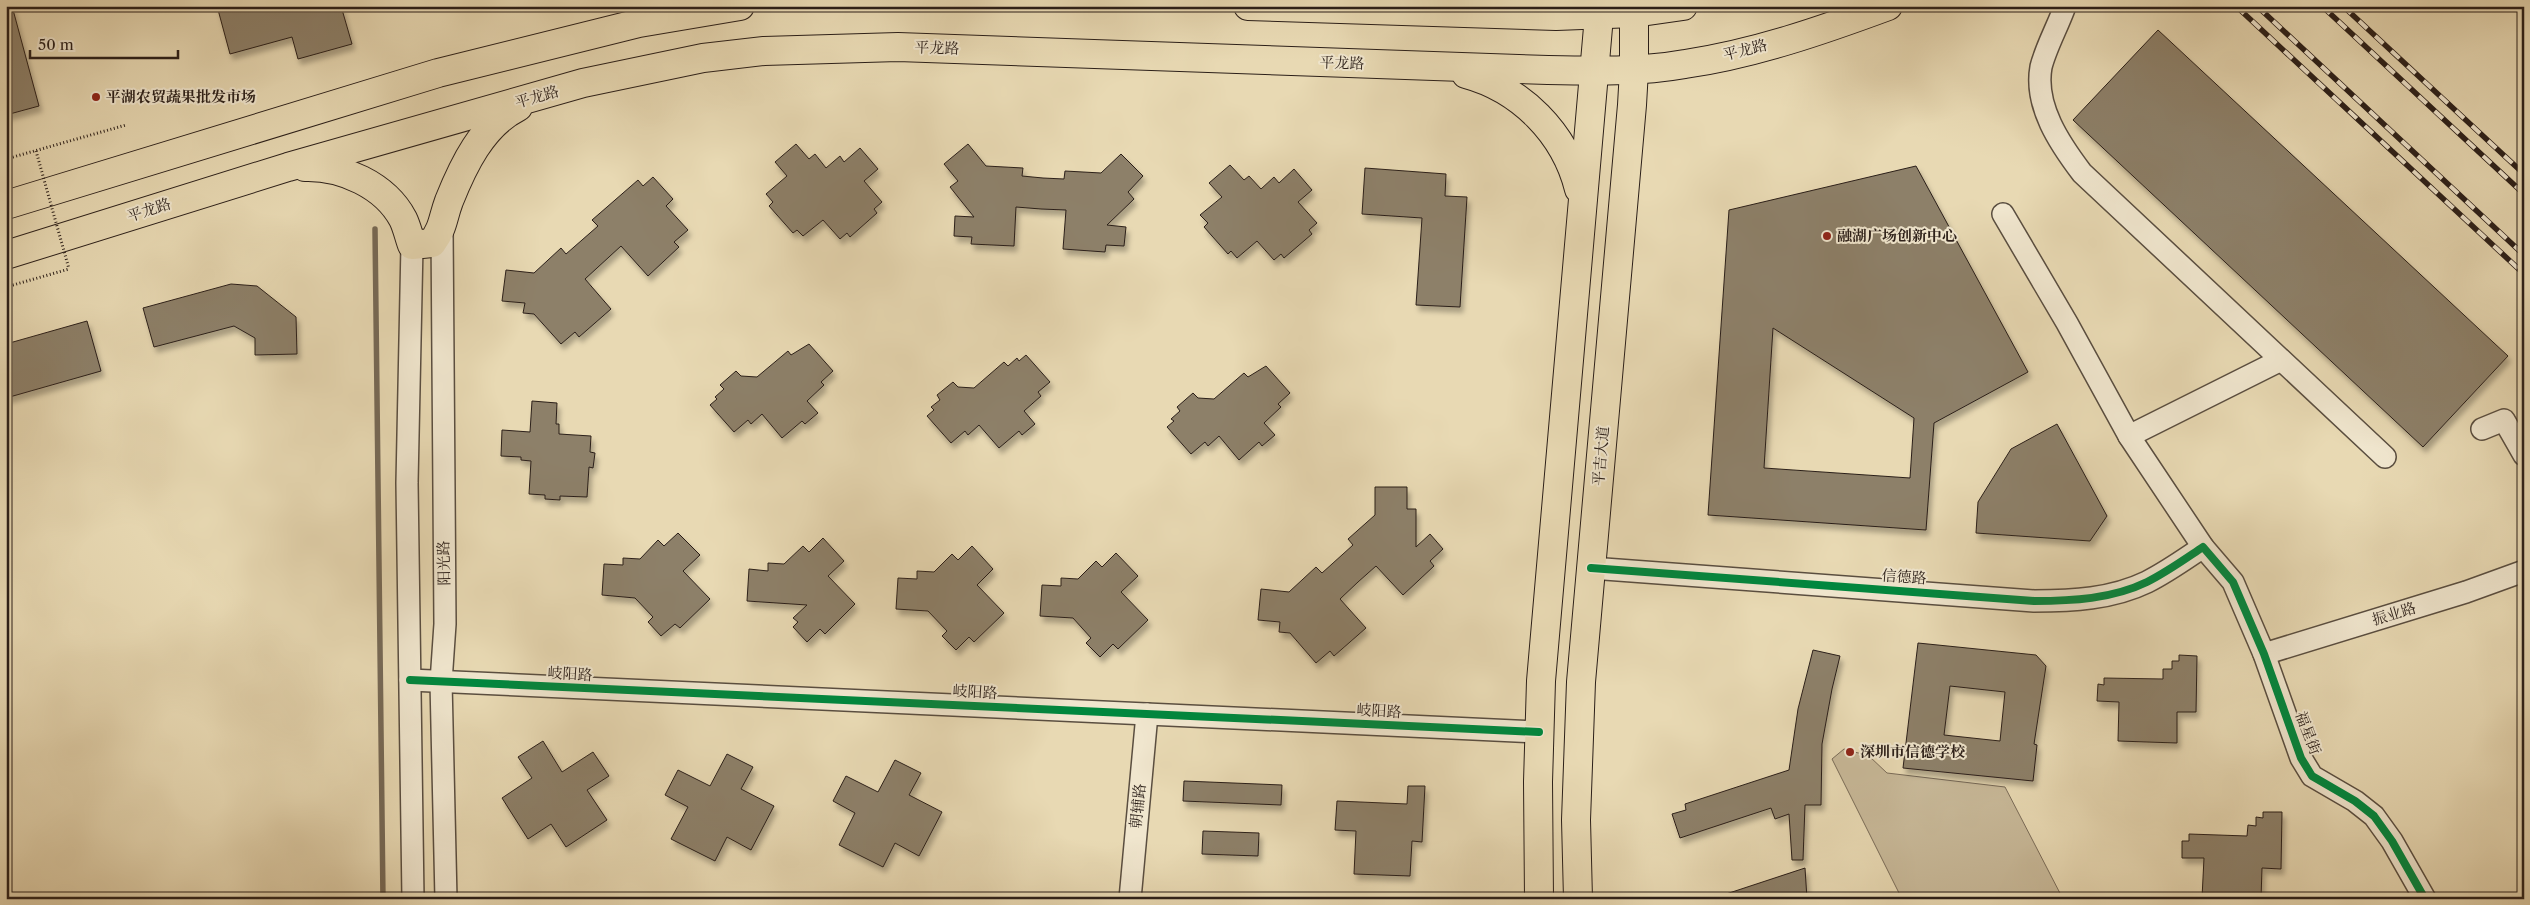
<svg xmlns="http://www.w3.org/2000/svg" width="2530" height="905" font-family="'Libre Caslon Text','Noto Serif SC',serif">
<defs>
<filter id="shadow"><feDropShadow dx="3" dy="5.5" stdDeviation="2.5" flood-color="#0004"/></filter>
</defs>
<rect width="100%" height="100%" fill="#e8d9b3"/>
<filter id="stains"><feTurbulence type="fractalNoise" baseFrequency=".004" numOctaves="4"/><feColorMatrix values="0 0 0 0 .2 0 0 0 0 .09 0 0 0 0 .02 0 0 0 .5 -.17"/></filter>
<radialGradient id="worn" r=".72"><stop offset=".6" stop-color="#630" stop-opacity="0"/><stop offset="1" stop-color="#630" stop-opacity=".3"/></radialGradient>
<path fill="#c8b999" stroke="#7a6c59" d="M1844,749l25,7 18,17 118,14 58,112h-161l-70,-140z"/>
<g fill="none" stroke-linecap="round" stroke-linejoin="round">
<path stroke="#766956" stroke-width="5.5" d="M375,229l8,670"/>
</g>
<g fill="#8d8069" stroke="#2b1f19" fill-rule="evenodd" filter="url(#shadow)">
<path d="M6,6h6l27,100 -33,9z"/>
<path d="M217,6h124l11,38 -54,15 -6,-22 -62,17z"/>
<path d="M2158,30l350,326 -85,91 -350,-327z"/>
<path d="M796,144l13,15 6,-5 11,14 14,-12 4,6 16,-14 18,21 -14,12 18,21 -8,7 3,4 -27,24 -3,-4 -7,6 -17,-19 -20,16 -6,-6 -4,3 -24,-27 4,-4 -7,-8 21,-18 -12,-14z"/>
<path d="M968,144l18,22 37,2 -1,8 21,2 21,1 1,-8 36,2 20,-19 22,22 -15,16 6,7 -27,26 19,2 -2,19 -18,-1 -1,7 -42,-3 3,-39 -25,-1 -25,-2 -2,39 -43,-2 1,-7 -18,-1 1,-20 19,1 -24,-30 8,-6 -14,-17z"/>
<path d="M1230,165l14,15 5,-4 12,13 13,-12 5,6 15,-14 18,21 -14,12 19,21 -8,7 3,4 -28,24 -3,-4 -7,6 -17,-19 -20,17 -6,-7 -3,3 -24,-27 4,-4 -8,-8 22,-18 -13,-14z"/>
<path d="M1916,166l112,206 -94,51 -8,107 -218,-15 21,-305zM1773,328l141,90 -4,60 -146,-10z"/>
<path d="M1365,168l81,6 -1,22 22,1 -7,110 -44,-2 6,-87 -60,-4z"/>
<path d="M653,177l20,22 -7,7 22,24 -14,12 5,5 -31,29 -27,-30 -36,33 26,30 -32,28 -4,-5 -14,12 -27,-30 -11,-1 2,-10 -23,-2 4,-31 28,3 27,-25 5,6 32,-28 -6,-6 15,-13 31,-27 5,6z"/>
<path d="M231,284l26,2 39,31 1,37 -42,1v-17l-21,-12 -80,21 -11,-39z"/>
<path d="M87,321l14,50 -95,27v-54z"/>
<path d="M809,344l24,27 -12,11 3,3 -17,16 11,12 -13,11 -3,-3 -20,17 -20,-24 -11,10 -3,-4 -14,12 -24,-27 7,-6 -2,-2 9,-8 -4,-4 16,-14 5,5 16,1 31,-26 3,4z"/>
<path d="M1026,355l24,27 -12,10 3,4 -17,15 11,13 -13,11 -3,-4 -20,17 -20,-23 -11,10 -3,-4 -14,12 -24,-27 7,-6 -3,-3 9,-7 -3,-5 16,-13 5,5 16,1 30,-26 4,4 9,-8 2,3z"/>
<path d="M1266,366l24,27 -12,11 3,3 -17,16 11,12 -13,11 -3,-4 -20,18 -20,-24 -11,10 -3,-4 -14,12 -24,-27 7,-6 -3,-2 9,-8 -3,-4 16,-14 5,5 16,1 30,-26 4,4z"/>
<path d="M532,401l25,2 -1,21h3v10l32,2 -1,16 5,1 -2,15 -4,-1 -2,30 -27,-1v4l-15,-1v-4l-16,-1 2,-33 -10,-1v-3l-20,-1 1,-26 28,2z"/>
<path d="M2057,424l50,92 -17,25 -114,-8 2,-31 33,-53z"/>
<path d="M1375,487h32v22h9v38l14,-13 13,15 -13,12 4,5 -31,29 -27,-29 -18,16 -18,17 26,29 -32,28 -4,-5 -14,12 -26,-30 -11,-1 1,-10 -22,-2 3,-31 28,3 27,-25 6,6 31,-28 -5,-6 27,-24z"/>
<path d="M678,533l22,22 -17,16 27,28 -30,29 -5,-4 -14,12 -13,-14 5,-5 -18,-19 -33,-3 2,-31 19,1v-7l17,1 18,-19 6,6z"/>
<path d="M823,538l21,23 -16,15 27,28 -30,30 -5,-5 -13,13 -14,-15 5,-5 -5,-4 14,-13 -60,-4 2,-32 19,2v-8l16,1 19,-18 6,6z"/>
<path d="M972,546l21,23 -16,16 27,28 -30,29 -5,-5 -13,13 -14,-14 5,-5 -19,-20 -32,-2 2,-31 19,1v-8l17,1 18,-18 6,6z"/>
<path d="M1116,553l22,23 -17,16 27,28 -30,29 -5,-5 -13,13 -14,-14 5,-5 -18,-20 -33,-2 2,-31 19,1v-8l17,1 18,-18 6,6z"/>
<path d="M1918,643l118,12 10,11 -12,78 3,1 -4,36 -130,-13zM1950,686l55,6 -5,49 -56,-6z"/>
<path d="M1813,650l27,6 -8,33 -10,55 -1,61h-16l-2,55h-11l-3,-46 -14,5 -4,-11 -91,30 -8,-24 14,-4 -1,-6 104,-34 9,-61z"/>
<path d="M2179,655l18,1 -1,56h-19v31l-59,-2 1,-39 -22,-1 1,-17 6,1v-7l59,1v-10h9v-8h7z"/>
<path d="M543,741l19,31 31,-20 16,24 -22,14 20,30 -41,27 -15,-23 -23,15 -26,-41 30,-20 -14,-21z"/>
<path d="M727,754l26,13 -12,22 33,17 -23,44 -24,-13 -12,24 -44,-22 17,-32 -23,-12 13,-25 32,16z"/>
<path d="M895,760l26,13 -12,22 33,17 -23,44 -24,-13 -12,24 -44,-22 16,-32 -22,-12 13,-25 32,16z"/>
<path d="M1184,781l98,4 -1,20 -98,-4z"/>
<path d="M1408,786h17l-3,56 -10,-1 -2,35 -56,-2 2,-43 -21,-1 2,-29 70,3z"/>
<path d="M2263,812h19l-1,57 -19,-1 -1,31 -59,-1 2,-40h-22v-17h7v-7l58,2 1,-11 8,1v-9l7,1z"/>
<path d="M1203,831l56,2 -1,23 -56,-2z"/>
<path d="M1805,868l2,31h-87v-3z"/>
</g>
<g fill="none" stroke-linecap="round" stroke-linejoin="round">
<g stroke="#5a4e40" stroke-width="24">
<g id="minor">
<path d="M2065,6c-7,20 -19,41 -24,61 -7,39 19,77 41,106l303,284"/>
<path d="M2003,214l64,109 62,113 74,111 30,35 31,72 37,104 11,18 43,25 19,15 18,25 33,58"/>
<path d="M442,228l3,396 -4,58 5,217"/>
<path d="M412,245l-5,238 6,416"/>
<path d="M2482,429l22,-9 20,35"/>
<path d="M2129,436l152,-76"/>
<path d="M1591,568l443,33c38,0 78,-2 113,-19 20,-10 38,-23 56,-35"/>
<path d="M2264,654l202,-62 58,-21"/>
<path d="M410,680l1129,52"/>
<path d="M1130,899l17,-185"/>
</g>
</g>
<g stroke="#2b1f19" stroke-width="30">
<g id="major">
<path d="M1248,6l308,10 78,-3 49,-7"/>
<path d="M1466,74c55,15 99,59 113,115"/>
<path d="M305,167c37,-1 80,18 98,52 4,8 6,18 9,26l20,-2c12,-17 10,-23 17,-42 14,-35 33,-76 69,-94"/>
<path d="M6,205l432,-132 201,-50 101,-17"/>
<path d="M6,255l282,-88 295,-84 120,-25 61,-7 134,-4 650,23c46,1 92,2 137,-6 69,-10 138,-34 203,-58"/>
<path d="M1539,899l-1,-117 3,-101 58,-665"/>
<path d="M1578,899l-2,-79 5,-138 51,-577 2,-35v-57"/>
</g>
</g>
<g stroke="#2b1f19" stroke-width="3" stroke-dasharray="1 2.5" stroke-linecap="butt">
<path d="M6,159l120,-34"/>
<path d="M6,287l63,-18"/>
</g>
<use href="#minor" stroke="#f0e6ce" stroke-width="21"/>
<use href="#major" stroke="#e8d9b3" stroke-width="28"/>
<g stroke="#2b1f19" stroke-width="5.5">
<g id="rail">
<path d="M2236,6l288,268"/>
<path d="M2257,6l267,249"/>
<path d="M2322,6l202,188"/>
<path d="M2343,6l181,168"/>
</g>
</g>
<use href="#rail" stroke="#f0e6ce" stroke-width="4" stroke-dasharray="11" stroke-linecap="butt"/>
<path stroke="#2b1f19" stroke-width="3" stroke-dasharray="1 2.5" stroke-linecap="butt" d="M36,151l33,118"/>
<g stroke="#f0e6ce" stroke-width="11">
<g id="cycleway">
<path d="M1591,568l443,33c38,0 78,-2 113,-19 20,-10 38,-23 56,-35l30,35 31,72 37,104 11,18 43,25 19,15 18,25 33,58"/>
<path d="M410,680l1129,52"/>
</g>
</g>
<use href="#cycleway" stroke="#00873e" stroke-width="8"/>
</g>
<g fill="#8f2418" stroke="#f0e6ce" stroke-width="2">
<circle cx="96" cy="97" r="5"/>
<circle cx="1827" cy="236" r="5"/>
<circle cx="1850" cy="752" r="5"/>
</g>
<g text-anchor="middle" stroke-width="4" stroke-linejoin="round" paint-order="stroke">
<g font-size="15" fill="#2b1f19" stroke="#f0e6ce">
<text transform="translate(937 48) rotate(2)" y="5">平龙路</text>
<text transform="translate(1745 50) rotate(-14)" y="5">平龙路</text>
<text transform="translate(1342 63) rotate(2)" y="5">平龙路</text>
<text transform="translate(537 97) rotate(-16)" y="5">平龙路</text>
<text transform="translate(149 210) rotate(-18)" y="5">平龙路</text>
<text transform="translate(1601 456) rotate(-85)" y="5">平吉大道</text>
<text transform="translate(444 563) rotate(-91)" y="5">阳光路</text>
<text transform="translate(1904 577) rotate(4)" y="5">信德路</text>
<text transform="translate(2394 614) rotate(-17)" y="5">振业路</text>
<text transform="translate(570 674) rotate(3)" y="5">岐阳路</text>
<text transform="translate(975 692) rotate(3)" y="5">岐阳路</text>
<text transform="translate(1379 711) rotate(3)" y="5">岐阳路</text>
<text transform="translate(2308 733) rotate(69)" y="5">福星街</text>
<text transform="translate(1138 806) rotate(-84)" y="5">朝辅路</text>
</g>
<g font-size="15" font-weight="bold" fill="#2b1f19" stroke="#f0e6ce" text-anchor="start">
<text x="106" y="102">平湖农贸蔬果批发市场</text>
<text x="1837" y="241">融湖广场创新中心</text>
<text x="1860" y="757">深圳市信德学校</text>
</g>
</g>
<rect width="2530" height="905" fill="none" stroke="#e8d9b3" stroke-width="25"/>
<rect x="8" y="8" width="2515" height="890" fill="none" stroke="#2b1f19" stroke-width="2.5"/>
<rect x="12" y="12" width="2505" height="880" fill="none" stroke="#2b1f19"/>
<path d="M30 50v8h148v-8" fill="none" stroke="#2b1f19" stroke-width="2.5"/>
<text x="38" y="50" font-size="15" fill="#2b1f19" stroke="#f0e6ce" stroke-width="4" paint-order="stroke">50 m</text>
<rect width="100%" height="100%" filter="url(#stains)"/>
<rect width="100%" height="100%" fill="url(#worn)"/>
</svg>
